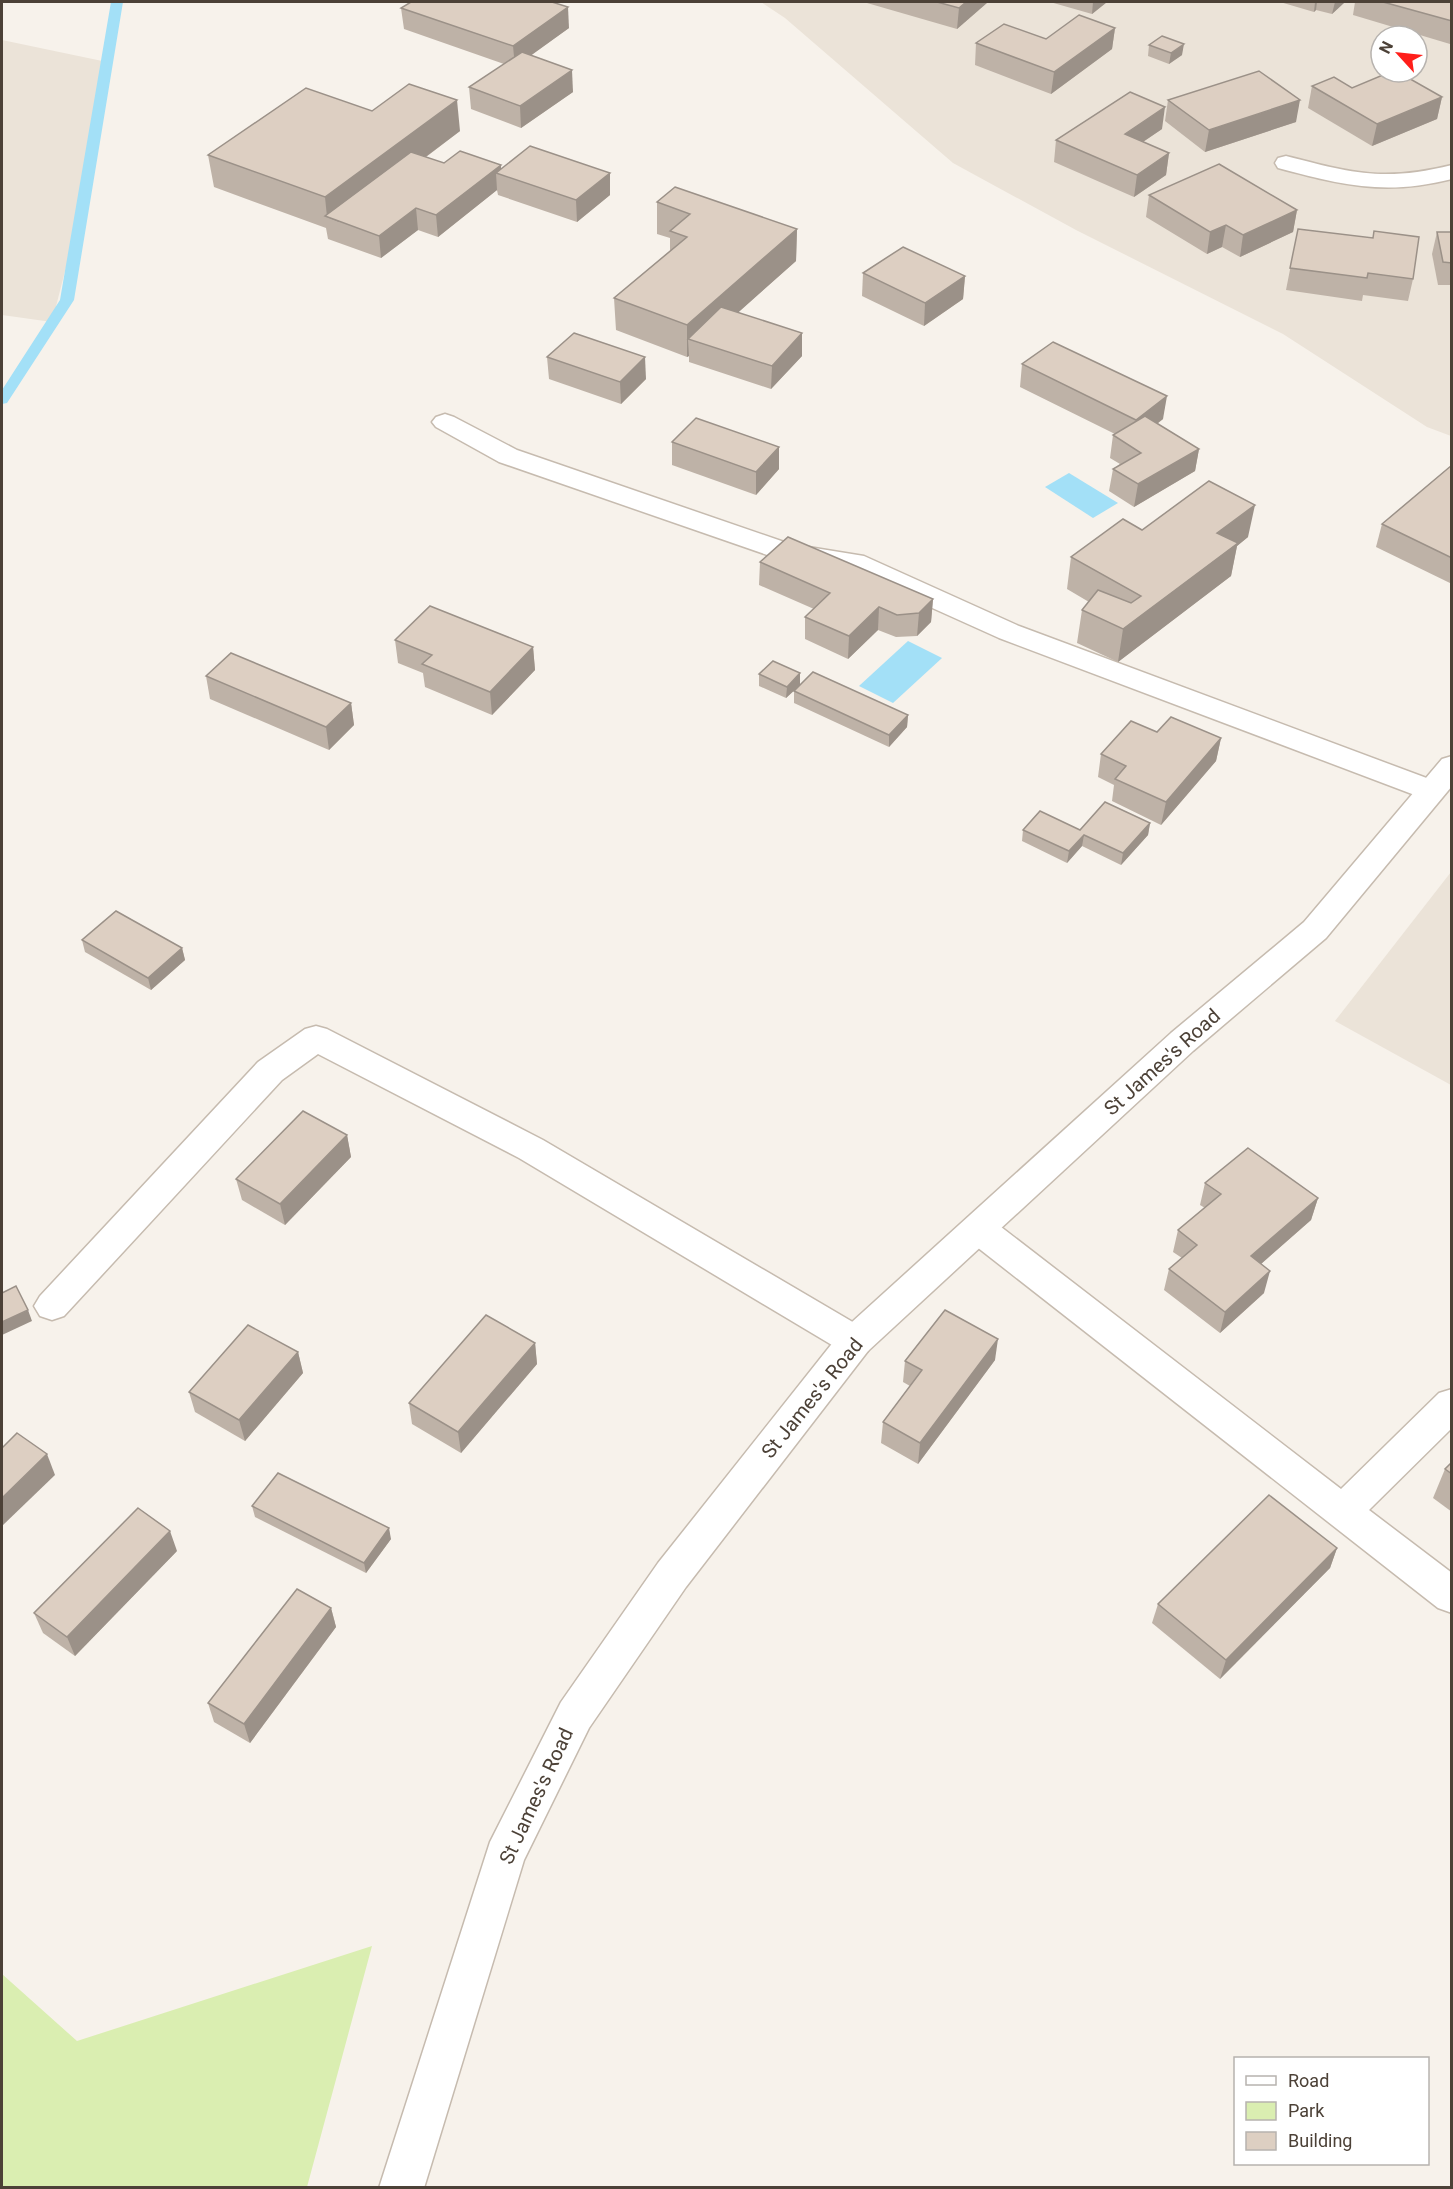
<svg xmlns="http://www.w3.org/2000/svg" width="1453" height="2189" font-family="Roboto,sans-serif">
<rect width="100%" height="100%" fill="#f7f2eb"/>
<g fill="#ebe3d8" fill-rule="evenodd">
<path d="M761,2h690v434l-24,-9 -144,-93 -207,-104 -123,-67 -168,-145zM1381,36h36v36h-36z"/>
<path d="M2,40l105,22 -21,127 -34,133 -50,-7z"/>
<path d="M1451,872v213l-116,-64z"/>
</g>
<path fill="#daeeb1" d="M372,1946l-65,241h-305v-213l75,67z"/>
<g fill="#a3e0f7">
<path d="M1069,473l49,30 -25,15 -48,-31z"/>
<path d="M908,641l34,17 -49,45 -34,-17z"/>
</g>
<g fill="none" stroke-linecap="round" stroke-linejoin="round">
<path fill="#a3e0f7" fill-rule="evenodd" d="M111,2h12l-49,298 -67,103 -5,1v-14l58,-90z"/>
<g stroke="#c6bbaf" stroke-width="3">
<g id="lane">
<path d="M445,414l9,3 63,33 273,94 74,12 155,70 421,157 5,7 -5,7 -10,3 -10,-3 -421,-159 -151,-68 -72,-12 -277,-96 -63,-35 -4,-5 4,-5z"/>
<path d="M316,1026l11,3 216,111 325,191 5,10 -5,10 -13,5 -13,-5 -323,-193 -201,-104 -36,26 -218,236 -12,4 -12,-4 -6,-10 6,-10 218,-234 47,-33z"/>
<path d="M980,1216l12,4 349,269 98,-96 13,-4v39l-83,82 83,63v40l-14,-5 -470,-368 -5,-10 5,-10z"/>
</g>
</g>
<g stroke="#c6bbaf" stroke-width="3">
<g id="street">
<path d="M1286,156c66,17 98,26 166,9v14c-67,17 -110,6 -174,-11l-3,-5 3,-5z"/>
<path d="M1452,756v30l-126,152 -133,113 -325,300 -182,236 -97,141 -65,132 -100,328h-45l111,-346 71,-140 97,-139 184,-232 329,-298 133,-111 138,-163z"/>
</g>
</g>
<use href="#lane" fill="#fff" fill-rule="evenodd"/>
<use href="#street" fill="#fff" fill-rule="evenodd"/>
</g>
<g fill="#beb2a7">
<path d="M867,2h121l-31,27 -90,-26z"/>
<path d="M1050,2h57l-15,12z"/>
<path d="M1280,2h65l-13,12 -16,-4 -2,2z"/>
<path d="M1355,2h97v40l-2,2 -97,-29z"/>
<path d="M401,8l168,20 -38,27 42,37 -52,36 -50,-19 -2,-22 35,-23 -100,-35z"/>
<path d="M1115,28l-3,21 -61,45 -76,-29 1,-22 70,-4z"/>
<path d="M1149,45l33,10 -13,9 -21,-8z"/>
<path d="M1312,86l130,11 -5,22 -65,27 -64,-38z"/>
<path d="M1168,100l128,22 -91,30 -40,-31z"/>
<path d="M372,111l88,20 -34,26 18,6 57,6 109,26 -33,27 -79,-27 -1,-5 -59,47 -20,-7 -37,28 -53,-19 -2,-11 -112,-41 -6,-32z"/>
<path d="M1162,129l-19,13 26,11 -3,22 -32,22 -80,-35 2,-22z"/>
<path d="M1149,195l148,15 -4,22 -53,25 -18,-10 -15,7 -61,-37z"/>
<path d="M657,202l140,27 -1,32 -58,51 64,44 -31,33 -82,-27v-6l-2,1 -71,-27 -2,-32 56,-47v-13l-13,-4z"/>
<path d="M1298,229l115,50 -5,22 -45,-6 -1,6 -76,-11z"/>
<path d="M1437,232h15v53h-14l-6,-31z"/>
<path d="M863,273l102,3 -2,23 -39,27 -62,-30z"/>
<path d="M547,357l99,22 -25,25 -72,-25z"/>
<path d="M1022,364l141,55 -6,5 42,25 -4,22 -61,36 -25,-16 4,-22 7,-5 -10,-6 3,-23 2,-1 -95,-47z"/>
<path d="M672,442l107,27 -23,26 -84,-30z"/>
<path d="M1452,465v119l-76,-37 6,-23z"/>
<path d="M1142,530l106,7 -11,9 -6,30 -113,86 -41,-19 5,-33 7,-8 -22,-13 4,-32z"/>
<path d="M760,562l173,37 -2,23 -14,14 -21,1 -18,-7 -30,29 -43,-20v-22l9,-8 -55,-24z"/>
<path d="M395,640l138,7 2,23 -43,45 -67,-28 -2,-14 -25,-10z"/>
<path d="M759,674l149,41 -1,12 -18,20 -95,-44v-12l3,-3 -11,10 -27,-12z"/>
<path d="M206,676l145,27 3,22 -25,25 -119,-51z"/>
<path d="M1157,732l64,6 -5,23 -55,64 -49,-24 2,-16 -16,-8 3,-23z"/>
<path d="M1150,823l-2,12 -27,30 -39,-19 -15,17 -45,-22 1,-11h57z"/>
<path d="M82,940l100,8 3,12 -34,30 -66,-38z"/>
<path d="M347,1135l4,22 -66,68 -43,-25 -6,-21z"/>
<path d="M1205,1183l113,15 -7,22 -50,44 3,29 -44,40 -56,-43 5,-21 13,-11 -9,-6 5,-22 27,-22 -5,-3z"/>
<path d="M535,1343l2,21 -76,89 -49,-29 -3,-21z"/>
<path d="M298,1352l5,21 -58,68 -50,-29 -6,-20z"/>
<path d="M995,1360l-77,104 -37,-21 2,-21 27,-36 -7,-4 2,-21z"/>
<path d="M1452,1462v50l-19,-14 12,-29z"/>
<path d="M252,1506l139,33 -25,34 -111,-56z"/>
<path d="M1337,1548l-7,20 -110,111 -68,-56 6,-19z"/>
<path d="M177,1551l-102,105 -32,-23 -9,-20z"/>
<path d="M331,1608l5,19 -86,116 -36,-21 -6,-19z"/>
</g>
<g fill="#9b9188">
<path d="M966,2h22l-31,27 2,-21z"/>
<path d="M1093,2h14l-15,12z"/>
<path d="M1315,2h2l-1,8 -2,2z"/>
<path d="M1335,2h10l-13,12z"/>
<path d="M568,7l1,21 -54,39 -2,-21z"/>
<path d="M1115,28l-3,21 -61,45 3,-22z"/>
<path d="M1184,44l-2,11 -13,9 2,-11z"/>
<path d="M572,70l1,22 -52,36 -1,-22z"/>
<path d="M1442,97l-5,22 -65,27 5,-22z"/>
<path d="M457,100l3,31 -121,91 -12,-5 -2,-20z"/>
<path d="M1300,100l-4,22 -91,30 4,-22z"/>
<path d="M1165,107l-3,22 -40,27 3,-22z"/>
<path d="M1169,153l-3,22 -32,22 3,-22z"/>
<path d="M501,165v9l-5,-1 1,17 -59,47 -2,-22z"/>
<path d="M610,173v22l-33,27 -1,-22z"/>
<path d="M416,208l2,22 -37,28 -2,-22z"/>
<path d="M1297,210l-4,22 -53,25 3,-22z"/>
<path d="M1226,225l-4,22 -15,7 3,-22z"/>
<path d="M797,229l-1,32 -93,83 -15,-5 1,17 -2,1v-32z"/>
<path d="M965,276l-2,23 -39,27 1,-23z"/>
<path d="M802,333v23l-31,33 1,-23z"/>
<path d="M645,357l1,22 -25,25 -1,-22z"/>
<path d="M1167,396l-4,23 -30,23 3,-22z"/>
<path d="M779,447v22l-23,26v-23z"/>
<path d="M1199,449l-4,22 -61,36 4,-23z"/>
<path d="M1255,505l-7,32 -11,9 -6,30 -113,86 5,-33 94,-96z"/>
<path d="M933,599l-2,23 -14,14 2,-23z"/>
<path d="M879,607l-1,23 -30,29 1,-23z"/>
<path d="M533,647l2,23 -43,45 -2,-23z"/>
<path d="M800,673v12l-14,13 1,-11z"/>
<path d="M351,703l3,22 -25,25 -3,-23z"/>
<path d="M908,715l-1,12 -18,20v-12z"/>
<path d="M1221,738l-5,23 -55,64 5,-23z"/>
<path d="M1150,823l-2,12 -27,30 2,-12z"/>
<path d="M1084,835l-2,11 -15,17 2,-12z"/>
<path d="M182,948l3,12 -34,30 -3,-12z"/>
<path d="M347,1135l4,22 -66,68 -5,-21z"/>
<path d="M1318,1198l-7,22 -66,58 6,-22z"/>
<path d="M1270,1271l-6,22 -44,40 5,-21z"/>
<path d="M28,1310l4,11 -30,14v-13z"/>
<path d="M998,1339l-3,21 -77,104 2,-21z"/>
<path d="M535,1343l2,21 -76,89 -3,-21z"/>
<path d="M298,1352l5,21 -58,68 -6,-21z"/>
<path d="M47,1454l8,21 -53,51v-28z"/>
<path d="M389,1528l2,11 -25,34 -2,-10z"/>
<path d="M170,1531l7,20 -102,105 -8,-19z"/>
<path d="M1337,1548l-7,20 -110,111 6,-19z"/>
<path d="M331,1608l5,19 -86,116 -6,-19z"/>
</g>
<g fill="#ddcfc2" stroke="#9b9188" stroke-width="1.5">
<path d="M411,2h141l16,5 -55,39 -112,-38z"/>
<path d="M937,2h29l-7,6z"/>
<path d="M1383,2h69v19z"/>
<path d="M1079,15l36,13 -61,44 -78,-29 28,-19 42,15z"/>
<path d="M1162,36l22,8 -13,9 -22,-8z"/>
<path d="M522,52l50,18 -52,36 -51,-19z"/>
<path d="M1259,71l41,29 -91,30 -41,-30z"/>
<path d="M1390,72h8l44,25 -65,27 -65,-38 22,-9 18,11z"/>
<path d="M409,84l48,16 -132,97 -117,-42 98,-67 66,23z"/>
<path d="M1130,92l35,15 -40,27 44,19 -32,22 -81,-35z"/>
<path d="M530,146l80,27 -34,27 -80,-27z"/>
<path d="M460,151l41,14 -65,50 -20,-7 -37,28 -54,-20 86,-64 33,11z"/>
<path d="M1219,164l78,46 -54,25 -17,-10 -16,7 -61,-37z"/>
<path d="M675,187l122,42 -110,96 -73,-27 73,-61 -17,-6 20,-17 -33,-12z"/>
<path d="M1298,229l75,9 1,-7 45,6 -6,42 -45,-6 -1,5 -77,-10z"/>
<path d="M1437,232h15v31l-9,-1z"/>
<path d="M903,247l62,29 -40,27 -62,-30z"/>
<path d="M721,307l81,26 -30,33 -84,-27z"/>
<path d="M574,333l71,24 -25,25 -73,-25z"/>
<path d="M1053,342l114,54 -31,24 -114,-56z"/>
<path d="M1145,416l54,33 -61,35 -25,-15 28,-16 -28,-18z"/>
<path d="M696,418l83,29 -23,25 -84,-30z"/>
<path d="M1452,465v93l-70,-34z"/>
<path d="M1209,481l46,24 -38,28 21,10 -115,86 -41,-19 16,-20 33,13 10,-7 -70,-39 52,-38 19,11z"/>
<path d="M788,537l145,62 -14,14 -22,2 -18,-8 -30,29 -44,-19 25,-24 -70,-31z"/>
<path d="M430,606l103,41 -43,45 -68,-28 10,-9 -37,-15z"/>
<path d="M231,653l120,50 -25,24 -120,-51z"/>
<path d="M773,661l27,12 -13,14 -28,-13z"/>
<path d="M813,672l95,43 -19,20 -95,-44z"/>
<path d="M1171,717l50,21 -55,64 -51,-23 11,-13 -25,-12 30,-33 26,11z"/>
<path d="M1105,802l45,21 -27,30 -39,-18 -15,16 -46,-21 17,-19 40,19z"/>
<path d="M116,911l66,37 -34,30 -66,-38z"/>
<path d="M303,1111l44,24 -67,69 -44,-25z"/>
<path d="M1248,1148l70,50 -67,58 19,15 -45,41 -56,-43 28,-24 -19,-15 43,-36 -16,-11z"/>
<path d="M16,1286l12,24 -26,12v-29z"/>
<path d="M945,1310l53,29 -78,104 -37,-21 39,-52 -17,-9z"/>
<path d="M486,1315l49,28 -77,89 -49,-29z"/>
<path d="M248,1325l50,27 -59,68 -50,-28z"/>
<path d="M17,1433l30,21 -45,44v-50z"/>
<path d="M1452,1462v12l-7,-5z"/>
<path d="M278,1473l111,55 -25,35 -112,-57z"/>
<path d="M1269,1495l68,53 -111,112 -68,-56z"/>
<path d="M138,1508l32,23 -103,106 -33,-24z"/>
<path d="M297,1589l34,19 -87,116 -36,-21z"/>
</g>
<g text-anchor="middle" stroke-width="4.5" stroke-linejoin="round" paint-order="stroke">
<g font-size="20" fill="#4c4137" stroke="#fff">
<text transform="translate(1162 1062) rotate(-42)" y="7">St James's Road</text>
<text transform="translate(812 1398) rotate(-51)" y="7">St James's Road</text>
<text transform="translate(536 1796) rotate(-65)" y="7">St James's Road</text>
</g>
</g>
<rect width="1453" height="2189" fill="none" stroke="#4c4137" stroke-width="6"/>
<rect x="1234" y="2057" width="195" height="108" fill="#ffffff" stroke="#b7b3af" stroke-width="1.5"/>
<rect x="1246" y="2076" width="30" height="9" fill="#ffffff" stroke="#b7b3af" stroke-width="1.5"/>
<text x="1288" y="2087" font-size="18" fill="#4c4137">Road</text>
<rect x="1246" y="2102" width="30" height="18" fill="#daeeb1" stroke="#b7b3af" stroke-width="1.5"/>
<text x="1288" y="2117" font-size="18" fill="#4c4137">Park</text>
<rect x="1246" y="2132" width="30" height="18" fill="#ddcfc2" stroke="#b7b3af" stroke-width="1.5"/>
<text x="1288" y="2147" font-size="18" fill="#4c4137">Building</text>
<g transform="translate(1399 54) rotate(297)"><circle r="28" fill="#ffffff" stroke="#b7b3af" stroke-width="1.5"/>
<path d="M0-4.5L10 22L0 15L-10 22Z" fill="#ff1e1a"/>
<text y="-9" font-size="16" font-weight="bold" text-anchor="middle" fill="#4c4137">N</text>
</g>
</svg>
